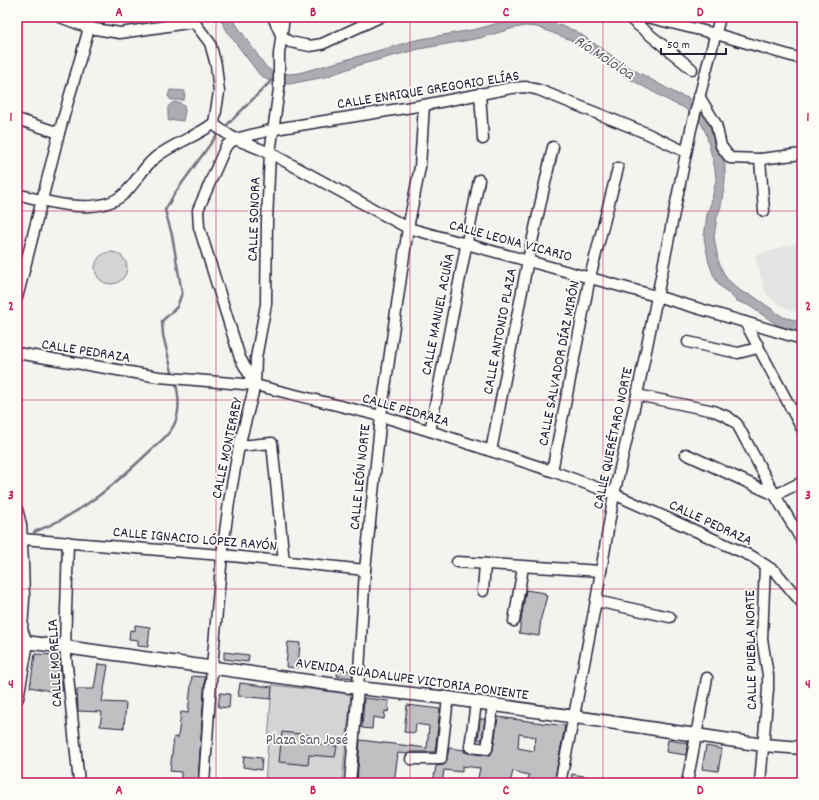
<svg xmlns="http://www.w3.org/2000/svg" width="819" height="800" font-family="Dekko,sans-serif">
<rect width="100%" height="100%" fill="#f4f3ef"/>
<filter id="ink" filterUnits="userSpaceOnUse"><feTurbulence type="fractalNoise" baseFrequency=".025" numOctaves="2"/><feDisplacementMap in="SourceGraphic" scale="8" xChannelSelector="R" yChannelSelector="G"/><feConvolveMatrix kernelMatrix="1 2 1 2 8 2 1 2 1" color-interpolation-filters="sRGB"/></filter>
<g filter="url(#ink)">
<path fill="#e4e3e2" d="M802,241v74l-20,-9 -16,-12 -11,-38z"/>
<g fill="#d5d4d5" stroke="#7c7b88">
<circle cx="111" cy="268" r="16"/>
<path d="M272,685l79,9 -9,89h-77z"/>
</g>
<g fill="#acacb2" stroke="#757582">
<path d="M219,17h12l35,50 7,5 16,2 10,-1 117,-33 61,-11 43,-12 19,1 37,13 51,35 50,28 11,4 11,9 10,10 14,38 2,12v14l-4,25 -4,11 -3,20 4,23 4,10 5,9 15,13 11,4 30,21 19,5v10l-23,-6 -31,-21 -11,-4 -18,-16 -6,-11 -4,-11 -5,-25 3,-24 4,-11 5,-23 -1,-11 -9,-36 -5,-10 -9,-9 -9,-7 -10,-4 -52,-29 -50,-34 -34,-13 -11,-1 -12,2 -34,10 -61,11 -60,16 -34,12 -36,7 -20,-3 -10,-7 -30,-40z"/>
<path d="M170,90l15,1 -1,9h-13l-3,-4z"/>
<path d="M175,102l5,1 4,3 1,5 -2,10 -8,-1 -6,1 -1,-2c1,-9 -4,-13 7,-17z"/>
</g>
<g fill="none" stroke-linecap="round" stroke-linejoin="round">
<g stroke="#757582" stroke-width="2.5">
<path d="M223,129l48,-48v-1"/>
<path d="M173,376l-10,-41 -1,-14 15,-14 5,-14 -10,-58 -7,-25 10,-17 44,-61"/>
<path d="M34,532c47,-18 79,-46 115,-80 8,-8 20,-16 25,-27 7,-14 5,-30 1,-45"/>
</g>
</g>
<g fill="#c0bfc2" stroke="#22223b" fill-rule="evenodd">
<path d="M526,590l19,3v3h2l-6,22 -2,18 -20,-3z"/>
<path d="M135,625l15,2 -2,20 -10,-1v-6l-9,-1 1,-9 5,1z"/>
<path d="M288,642l12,1 -2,25 -12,-1z"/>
<path d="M224,652l25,3 -1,7 -24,-3z"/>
<path d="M35,654l24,1 4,36h-13l-20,-4z"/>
<path d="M98,664l10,1 -6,37 24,1 -2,25 -24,-2 2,-14 -24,-1 -1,-22h17z"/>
<path d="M338,669l15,2 -1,7 -15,-2z"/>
<path d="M192,676l13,1 -7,106 -17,-1v-10l-11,-1 4,-34 4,1 3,-26 7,1z"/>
<path d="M240,683l32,4 -1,12 -33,-3z"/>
<path d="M220,693l10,1 -1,14 -11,-1z"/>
<path d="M364,698l25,3 -1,11 -3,-1 -1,8 -11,-2 -1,12 -10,-1z"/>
<path d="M407,705l33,4 -5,43h-24l-4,2 -9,-1 -4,30h-37l3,-43 67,8 2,-22 -13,-2 -1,9 -11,-1z"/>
<path d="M498,717l67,9 -11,57h-27l2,-8 -16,-4 -3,12h-33l3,-15 -18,-2v6l-18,-2 -2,13h-9l3,-17 8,-1 2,-2 3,-15 16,2 -1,2 5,1 21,3 3,-6zM519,734l17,3 -2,14 -16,-3z"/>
<path d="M480,719h5l-3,21 -4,-1z"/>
<path d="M282,732l28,3v8l27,3 -2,11 -26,-2 -1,10 -29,-3z"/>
<path d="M668,740l20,3 -2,12 -20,-3z"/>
<path d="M706,746l16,3 -4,22 -16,-2z"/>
<path d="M244,756l18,2 -1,12 -18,-3z"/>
<path d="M572,774l30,5v4h-32z"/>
</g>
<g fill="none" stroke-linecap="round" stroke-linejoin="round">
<g stroke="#22223b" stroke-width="13">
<g id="minor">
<path d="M60,17l29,11 31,5 74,-11"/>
<path d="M193,17l1,5 16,21 6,22 3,27 -5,31 3,4 18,12 35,14 138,75 248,68 146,43"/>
<path d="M273,17l9,20 8,5 20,4 12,-2 58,-27"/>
<path d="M628,17l64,52"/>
<path d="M647,17l69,17 86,25"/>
<path d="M480,93l3,46"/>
<path d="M699,96l17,28 5,22 9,12 30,1 42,-5"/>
<path d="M17,119l42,14"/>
<path d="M760,159l4,52"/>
<path d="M17,194c30,8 81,23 107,0 12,-11 19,-27 32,-37 18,-14 40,-20 58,-34"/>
<path d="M17,298l42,-165 30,-105 1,-11"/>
<path d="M745,322l57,107"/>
<path d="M688,342l50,11 16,-4 4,-4"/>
<path d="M17,353l142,24 96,8 126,31 49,15 122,40 62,23 73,33 66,30 12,8 11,7 26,31"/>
<path d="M255,385l-15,-27 -41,-131 -1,-17 28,-64 9,-7 40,-10 149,-24 87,-17 15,-1 13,3 107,43 40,19"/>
<path d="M637,395l77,16 14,6 9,7 38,71 27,46"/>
<path d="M430,431l49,-251"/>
<path d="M239,446l33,-3 12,119"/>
<path d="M491,451l37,-191 25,-113"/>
<path d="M686,454l89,41 27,-13"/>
<path d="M552,471l38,-194 28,-109"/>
<path d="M17,509l4,16 2,38 1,36 -2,30 5,14"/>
<path d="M22,539l200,16 143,15"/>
<path d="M68,542l-3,105 14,136"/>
<path d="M457,562l144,9"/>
<path d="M483,591l2,-27"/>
<path d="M596,601l74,16"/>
<path d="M514,621l9,-54"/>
<path d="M476,703l-6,44 17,2 6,-44"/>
<path d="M411,759h30l7,-61"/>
<path d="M204,783l8,-116 10,-112 7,-53 10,-56 16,-61 1,-27 10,-54 1,-83 3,-68 9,-64v-35l5,-37"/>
<path d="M350,783l8,-95 7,-118 16,-154 27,-188 12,-61 4,-62"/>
<path d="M560,783l14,-67 22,-115 18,-107 23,-99 54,-266 29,-112"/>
<path d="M687,783l20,-105"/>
<path d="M760,783l8,-94v-14l-6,-36 3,-74"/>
</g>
</g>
<g stroke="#22223b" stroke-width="15">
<g id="major">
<path d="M17,641l48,6 293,41 90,10 315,47 39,3"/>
<path d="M17,698l10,-55"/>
</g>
</g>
<use href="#minor" stroke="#fdfcf7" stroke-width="10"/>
<use href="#major" stroke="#fdfcf7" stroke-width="12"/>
</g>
</g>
<path fill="none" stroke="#c2185b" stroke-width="1" stroke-opacity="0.55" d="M216,17v766M410,17v766M603,17v766M17,211h785M17,400h785M17,589h785"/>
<g text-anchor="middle" stroke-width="3.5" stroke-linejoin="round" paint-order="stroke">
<g font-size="15" fill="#22223b" stroke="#fdfcf7">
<text transform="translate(428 89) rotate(-9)" y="5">CALLE ENRIQUE GREGORIO ELÍAS</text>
<text transform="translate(253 219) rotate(-88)" y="5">CALLE SONORA</text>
<text transform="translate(511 240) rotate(15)" y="5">CALLE LEONA VICARIO</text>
<text transform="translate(437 314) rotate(-79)" y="5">CALLE MANUEL ACUÑA</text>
<text transform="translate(499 331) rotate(-79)" y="5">CALLE ANTONIO PLAZA</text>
<text transform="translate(86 350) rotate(9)" y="5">CALLE PEDRAZA</text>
<text transform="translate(558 363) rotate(-79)" y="5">CALLE SALVADOR DÍAZ MIRÓN</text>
<text transform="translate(406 409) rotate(16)" y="5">CALLE PEDRAZA</text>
<text transform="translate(612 438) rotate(-78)" y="5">CALLE QUERÉTARO NORTE</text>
<text transform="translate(226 448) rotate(-78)" y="5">CALLE MONTERREY</text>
<text transform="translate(359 477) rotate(-84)" y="5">CALLE LEÓN NORTE</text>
<text transform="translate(711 522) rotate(25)" y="5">CALLE PEDRAZA</text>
<text transform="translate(195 538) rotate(5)" y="5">CALLE IGNACIO LÓPEZ RAYÓN</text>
<text transform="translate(750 650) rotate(-91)" y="5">CALLE PUEBLA NORTE</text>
<text transform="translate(54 663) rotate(-93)" y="5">CALLE MORELIA</text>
<text transform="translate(412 678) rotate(8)" y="5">AVENIDA GUADALUPE VICTORIA PONIENTE</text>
</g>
<g font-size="15" fill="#585769" stroke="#fdfcf7">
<text x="307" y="744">Plaza San José</text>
</g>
<g font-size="16" font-style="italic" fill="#59596b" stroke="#fdfcf7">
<text transform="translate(605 56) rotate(33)" y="6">Río Mololoa</text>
</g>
</g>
<rect width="819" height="800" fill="none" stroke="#fdfcf7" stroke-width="44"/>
<path d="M661 48v6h65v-6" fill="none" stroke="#22223b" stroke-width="2"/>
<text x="667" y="48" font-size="12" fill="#22223b" stroke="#fdfcf7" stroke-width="3" paint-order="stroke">50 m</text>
<rect x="22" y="22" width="775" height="756" fill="none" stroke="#c2185b" stroke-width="1.5"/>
<g font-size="13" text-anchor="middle" font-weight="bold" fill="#c2185b">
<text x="119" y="16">A</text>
<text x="313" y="16">B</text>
<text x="506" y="16">C</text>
<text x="700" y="16">D</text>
<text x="11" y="121">1</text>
<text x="808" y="121">1</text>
<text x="11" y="310">2</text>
<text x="808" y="310">2</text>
<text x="11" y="499">3</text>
<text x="808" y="499">3</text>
<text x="11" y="688">4</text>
<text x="808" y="688">4</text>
<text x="119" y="794">A</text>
<text x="313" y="794">B</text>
<text x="506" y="794">C</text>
<text x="700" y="794">D</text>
</g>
</svg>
